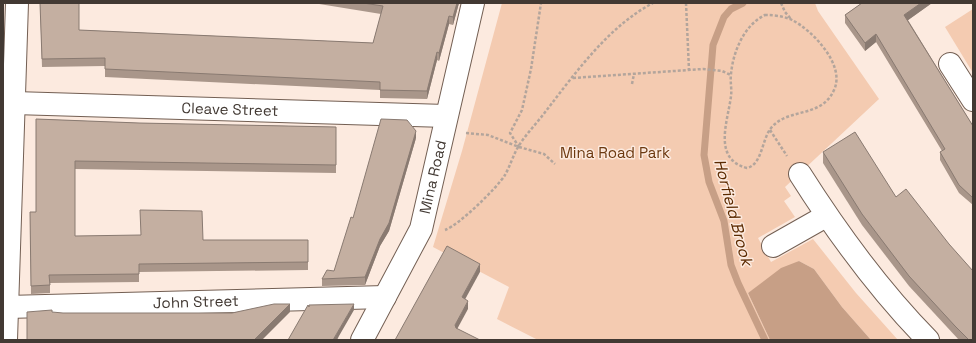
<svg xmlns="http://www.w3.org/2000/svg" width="976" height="343" font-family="'Space Grotesk',sans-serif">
<rect width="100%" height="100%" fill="#fceadf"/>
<g fill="#f4cbb1">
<path d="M502,3h313l3,8 61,88 -94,88 6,9 -7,5 11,16 -37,21 13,24 42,-23 43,54 42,47h-27l-29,-33 -28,-38 -15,-8 -51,32 22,47h-232l-41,-21 12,-32 -76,-40 29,-96z"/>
<path d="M973,9v64l-28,-46z"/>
</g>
<path fill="#c79f86" d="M799,261l15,8 28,38 29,33h-101l-22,-47 33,-25z"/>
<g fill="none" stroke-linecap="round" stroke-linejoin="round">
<path stroke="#c79f86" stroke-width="7" d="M743,3l-12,6 -7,8 -11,28 -9,110 5,27 15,39 7,44 7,18 27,57"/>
<g stroke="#735f53" stroke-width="24">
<g id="minor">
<path d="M950,64l23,36"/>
<path id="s1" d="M14,103l432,13"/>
<path d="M800,174c38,60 78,115 128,166"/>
<path d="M773,246l53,-30"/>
<path id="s2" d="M7,307l378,-10"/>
<path d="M6,340l11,-337"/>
<path id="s3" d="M362,340l59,-111 52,-226"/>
</g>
</g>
<g stroke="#b3a59c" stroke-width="2.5" stroke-dasharray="3 2" stroke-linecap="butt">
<path d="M686,3l3,67"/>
<path d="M781,3l4,9 6,7"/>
<path d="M765,15c8,0 19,1 27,5 20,10 54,45 42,70 -13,29 -46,17 -63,38 -9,11 -9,37 -24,40 -35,-9 -19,-47 -16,-72 1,-7 -1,-14 0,-22 2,-22 13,-49 34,-59z"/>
<path d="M573,78l130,-9 19,2 9,4"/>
<path d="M632,84l2,-10"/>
<path d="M770,130l17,26"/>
<path d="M466,133l22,2 31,12 -9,-14 12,-23 9,-41 10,-66"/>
<path d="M519,147l25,7 11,10"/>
<path d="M445,230c14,-5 52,-42 60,-55 5,-9 8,-19 13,-28 8,-13 19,-24 28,-36 30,-39 63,-85 107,-108"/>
</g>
<use href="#minor" stroke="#fff" stroke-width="22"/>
</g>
<g fill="#a9968a">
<path d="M40,3l39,27 294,13 8,-29 -68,-11h146l-6,22 -4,-1 -10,37 -2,-1 -10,39 -47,-1v-8l-275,-13v-11l-63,1z"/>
<path d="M862,3h70l-24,17 65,106v79l-14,-12 -19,-33v-8l2,-1 -66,-109 -11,9 -20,-28v-8z"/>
<path d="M36,119l103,4 197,4v46l-261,-4v67l128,4h105v30l-169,2v10l-89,1v10l-19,1 -1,-82h6z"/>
<path d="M416,138l-27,93 -9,15 -15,39 -43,1v-7l12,-8z"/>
<path d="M823,152l150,188h-14l-50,-54 -47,-61 -39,-62z"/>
</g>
<g fill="#897a71">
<path d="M457,3h2l-6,22v-8z"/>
<path d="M921,3h11l-28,20v-8z"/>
<path d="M449,16v8l-10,37v-8z"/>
<path d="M876,34v8l-11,9v-8z"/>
<path d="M437,52v8l-10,39v-8z"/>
<path d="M416,131v7l-27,93 -9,15 -15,39v-8l15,-38z"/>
<path d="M480,264v8l-18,33v-8z"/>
<path d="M468,301v8l-13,24v-8z"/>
<path d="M290,304v8l-28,28h-8z"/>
<path d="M354,304v6l-15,26 -2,4h-4z"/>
</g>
<g fill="#c4afa1" stroke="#897a71">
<path d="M40,3h39v27l294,13 10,-37 -20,-3h94l-4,14 -4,-1 -10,37 -2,-1 -10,39 -47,-1v-8l-275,-13v-11l-63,1z"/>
<path d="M862,3h59l-17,12 69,111v72l-14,-13 -19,-33 5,-3 -69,-115 -11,9 -20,-28z"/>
<path d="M36,119l103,4 197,4v38l-261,-4v75l66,-1 -1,-25 62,1 1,29h105v22l-169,2v10l-90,1 1,10 -19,1 -1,-74h6z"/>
<path d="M381,119l26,1 9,11 -27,92 -9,16 -15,38 -43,2 5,-9 7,1 17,-54 2,1z"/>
<path d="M855,132l41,65 10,-8 43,55 24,27v69h-4l-14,-14 -46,-50 -47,-62 -39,-62z"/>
<path d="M447,246l33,18 -18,33 6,4 -13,24 1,3 24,12h-85z"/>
<path d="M274,304h16l-36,36h-227v-28l25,-2v2l11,1h169z"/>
<path d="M354,304l-21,36h-45l20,-35 1,2v-2z"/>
</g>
<g text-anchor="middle" stroke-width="3" stroke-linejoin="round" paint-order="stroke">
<g font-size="15" fill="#423933" stroke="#fceadf">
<text dy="5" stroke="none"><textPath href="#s1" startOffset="216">Cleave Street</textPath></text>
<text dy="5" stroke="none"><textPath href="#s3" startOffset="179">Mina Road</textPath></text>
<text dy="5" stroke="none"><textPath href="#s2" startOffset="189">John Street</textPath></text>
</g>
<g font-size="15" fill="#6c3910" stroke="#fceadf">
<text x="615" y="158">Mina Road Park</text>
</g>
<g font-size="16" font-style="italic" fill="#5b2a00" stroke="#fceadf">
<text transform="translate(734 212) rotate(75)" y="6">Horfield Brook</text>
</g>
</g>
<rect width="976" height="343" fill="none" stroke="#423933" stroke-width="8"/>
</svg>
